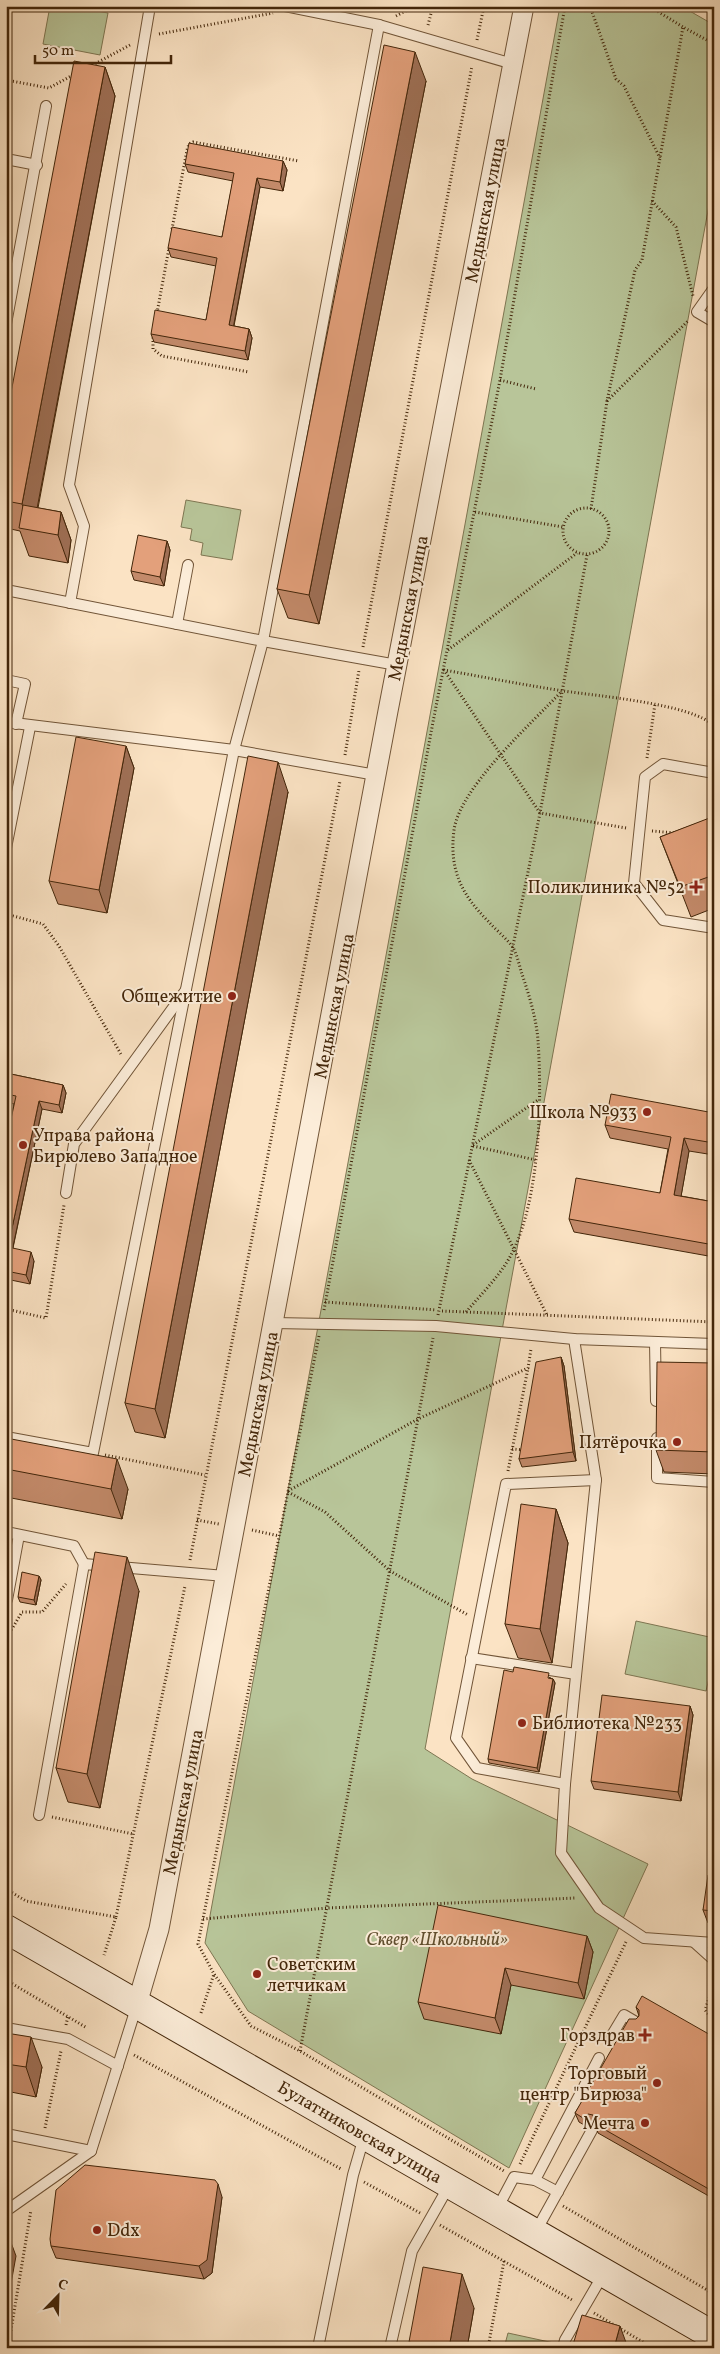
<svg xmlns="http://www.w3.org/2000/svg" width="720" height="2354" font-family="Vollkorn,serif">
<rect width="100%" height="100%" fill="#fbe3c4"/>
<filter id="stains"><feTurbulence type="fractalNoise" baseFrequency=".004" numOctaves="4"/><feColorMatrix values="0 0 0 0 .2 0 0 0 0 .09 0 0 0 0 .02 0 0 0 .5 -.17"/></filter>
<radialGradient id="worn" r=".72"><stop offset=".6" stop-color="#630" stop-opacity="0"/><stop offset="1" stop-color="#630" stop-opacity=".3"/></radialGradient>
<g fill="#b8c599" stroke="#7e7652">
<path d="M50,6h19l39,7 -8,42 -57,-11z"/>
<path d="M560,6h121l33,19v153l-289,1571 47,30 176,85 -139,304 -261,-157 -43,-68z"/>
<path d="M186,500l55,10 -9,50 -31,-5 2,-12 -13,-3 2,-11 -11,-2z"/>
<path d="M636,1621l78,17v19l-8,34 -81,-17z"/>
<path d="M508,2333l46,10 -2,5h-48z"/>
</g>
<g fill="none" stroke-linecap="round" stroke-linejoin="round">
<g stroke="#715538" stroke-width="12">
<g id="lane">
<path d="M285,6l94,19 134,39"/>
<path d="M379,25l-116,616 134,24"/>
<path d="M6,159l31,6"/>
<path d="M714,288l-17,24 17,10"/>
<path d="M6,324l40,-218"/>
<path d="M6,590l257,51 -29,109 -141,703 -87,-16"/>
<path d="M70,603l14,-77 -15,-41 81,-479"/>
<path d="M177,624l11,-59"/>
<path d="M6,680l19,4 -9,40"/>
<path d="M6,722l228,28 142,25"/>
<path d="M714,773l-51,-9 -18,13 -11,106 29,37 51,8"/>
<path d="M6,848l24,-121"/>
<path d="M66,1193l8,-49 112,-154"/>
<path d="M274,1323l162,3 138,13 140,5"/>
<path d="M574,1339l22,141 -31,304 -4,69 38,55 45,30 70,5"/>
<path d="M655,1342l1,59"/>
<path d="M657,1438v40l57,4"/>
<path d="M6,1532l68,14 10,18"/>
<path d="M7,1600l12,-65"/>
<path d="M471,1658l105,16"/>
<path d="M565,1784l-88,-16 -21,-30 50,-254 90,-4"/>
<path d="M39,1815l45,-251 141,12"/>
<path d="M694,1942l20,18"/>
<path d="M6,2028l62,11 50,27"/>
<path d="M612,2035l12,-20 12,7"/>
<path d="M6,2134l85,17"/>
<path d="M558,2192l-23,-12 64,-122"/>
<path d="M497,2209l17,-32 21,3"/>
<path d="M6,2211l85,-60 46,-146"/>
<path d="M536,2231l56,-101"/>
<path d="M318,2348l35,-173 11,-38"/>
<path d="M390,2348l22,-97 38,-67"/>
<path d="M563,2348l2,-8 39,-67"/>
</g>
</g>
<g stroke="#715538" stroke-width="21">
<path id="street" d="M137,2004l22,-75 229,-1218 136,-705"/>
</g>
<g stroke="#43260a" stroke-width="30">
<path id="secondary" d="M6,1929l708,407"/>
</g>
<g stroke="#43260a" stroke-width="3" stroke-dasharray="1 2.5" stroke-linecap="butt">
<path d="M590,6l26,73 8,7 36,72"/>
<path d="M649,6l34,21"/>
<path d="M396,16l19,-10"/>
<path d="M428,25l5,-19"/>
<path d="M159,34l114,-21"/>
<path d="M477,40l7,-34"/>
<path d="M89,67l41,-22"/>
<path d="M6,80l43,8 24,-13"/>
<path d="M652,201l24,26 17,69"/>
<path d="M172,229l15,-79 2,-6 4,-2 106,19"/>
<path d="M157,313l12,-65"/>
<path d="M153,334v15l9,7 87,16"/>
<path d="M500,380l36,9"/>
<path d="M607,401l81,-80"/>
<circle cx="586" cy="531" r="23"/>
<path d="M591,509l16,-108 28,-131 7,-10 41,-233 31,17"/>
<path d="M475,512l88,15"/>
<path d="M363,647l109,-581"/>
<path d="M448,650l129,-97"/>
<path d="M345,755l14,-85"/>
<path d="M647,758l8,-54"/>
<path d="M626,828l-86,-15 -96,-143c40,7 80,15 120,21 33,5 129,13 150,35"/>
<path d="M652,831l24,2"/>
<path d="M6,914l37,10 16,22 63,110"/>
<path d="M473,1145l65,-45"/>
<path d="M473,1146l63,14"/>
<path d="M469,1160l78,155"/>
<path d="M325,1302l111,8"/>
<path d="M6,1309l40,9 18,-113"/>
<path d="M324,1310l109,-588 67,-342 65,-374"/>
<path d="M442,1311l272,11"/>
<path d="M466,1312c17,-20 37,-39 48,-63 26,-56 28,-148 24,-209 -2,-23 -9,-45 -16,-66 -3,-9 -5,-21 -10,-28 -7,-9 -17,-17 -24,-25 -27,-27 -39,-52 -34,-91 6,-43 78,-107 108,-139"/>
<path d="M438,1315l102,-502 47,-258"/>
<path d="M319,1336l-121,608 16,30 37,52 49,25 204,120"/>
<path d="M512,1449l12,1"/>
<path d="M105,1455l100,20"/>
<path d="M508,1471l20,-103"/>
<path d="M288,1491l130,-72 110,-51 3,-19"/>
<path d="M288,1492l37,20 65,59 78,44"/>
<path d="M197,1520l22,4"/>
<path d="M252,1530l27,6"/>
<path d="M190,1560l150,-779"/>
<path d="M6,1639l16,-27h20l24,-28"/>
<path d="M52,1817l81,17"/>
<path d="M6,1889l20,12 90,16 -12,38"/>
<path d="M116,1917l69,-331"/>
<path d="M203,1919l124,-11 249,-10"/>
<path d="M6,1980l81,48"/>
<path d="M714,1984l-9,26 9,11"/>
<path d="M201,2013l13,-39"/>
<path d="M66,2025l2,-9"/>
<path d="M300,2051l133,-713"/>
<path d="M134,2055l207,114"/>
<path d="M45,2128l16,-77"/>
<path d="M520,2164l106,-222"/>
<path d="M364,2182l56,31"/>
<path d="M563,2206l151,88"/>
<path d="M440,2225l134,76"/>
<path d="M594,2313l59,35"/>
<path d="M488,2346l8,2"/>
<path d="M8,2348l23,-138"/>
<path d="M488,2348l16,-87"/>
</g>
<use href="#lane" stroke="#fcedd9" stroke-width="10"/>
<use href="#street" stroke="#fcedd9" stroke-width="19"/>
<use href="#secondary" stroke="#fcedd9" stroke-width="28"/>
</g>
<g fill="#c38a6a" stroke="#43260a">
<path d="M105,67l10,29 -77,412 23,4 10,28 -3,23 -39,-7 -9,-25 -14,-3v-109z"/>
<path d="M426,81l-107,543 -31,-6 -11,-29z"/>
<path d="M283,161l4,9 -4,21 -23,-4 -26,139 15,3 3,9 -4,22 -94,-18 -3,-8 55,-14 10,-54 -45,-9 -3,-9 54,-11 11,-56 -45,-9 -3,-8z"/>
<path d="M167,541l3,9 -6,36 -30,-6 -3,-9z"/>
<path d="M126,746l8,22 -27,145 -49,-9 -9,-23z"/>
<path d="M288,792l-123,646 -30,-6 -10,-29z"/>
<path d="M714,817v91l-23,9 -31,-80z"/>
<path d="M6,1073l57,12 3,8 -4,20 -20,-4 -29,139 21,13 -4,23 -24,-5v-137l8,-38 -8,-2z"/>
<path d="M714,1113v42l-25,-4 -8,45 33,6v55l-140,-25 -5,-13 91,-26 8,-44 -58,-11 -5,-13z"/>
<path d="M561,1357l3,9 12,95 -54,6 -3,-8z"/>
<path d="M714,1363v111l-50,-2 -8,-22z"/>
<path d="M6,1438l122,51 -6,30 -116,-22z"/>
<path d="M556,1509l12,34 -16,120 -34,-5 -13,-34z"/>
<path d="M39,1576l2,4 -5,25 -16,-3 -2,-5z"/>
<path d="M139,1591l-39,217 -32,-6 -12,-34z"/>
<path d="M550,1677v1l3,1 2,4 -16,89 -50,-9 -1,-4z"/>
<path d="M690,1706l3,9 -12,86 -87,-12 -3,-8z"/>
<path d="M714,1876v47h-6l-5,-13z"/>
<path d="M587,1936l6,16 -9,47 -73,-14 -10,49 -77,-15 -6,-17z"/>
<path d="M636,2007l78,30v162l-116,-66 -3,-9 -4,-1 -5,3 -7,-4 -4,-9 61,-94 3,-3z"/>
<path d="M6,2033l36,34 -6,30 -30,-6z"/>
<path d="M222,2197l-10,76 -8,6 -148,-21 -5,-12z"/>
<path d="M474,2308l-7,40h-56l-2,-6z"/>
</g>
<g fill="#9f7056" stroke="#43260a">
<path d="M415,52l11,29 -107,543 -10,-29z"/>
<path d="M105,67l10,29 -82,434h-1l-10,-26z"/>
<path d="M283,161l4,9 -4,21 -3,-9z"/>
<path d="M257,178l3,9 -28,147 -3,-9z"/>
<path d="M249,329l3,9 -4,22 -3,-9z"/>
<path d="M61,512l10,28 -3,23 -10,-28z"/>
<path d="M167,541l3,9 -6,36 -4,-9z"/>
<path d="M8,609l2,4 -4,24v-15z"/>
<path d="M126,746l8,22 -27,145 -8,-23z"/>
<path d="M278,762l10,30 -123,646 -10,-29z"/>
<path d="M63,1085l3,8 -4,20 -3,-8z"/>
<path d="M39,1101l3,8 -31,147 -3,-9z"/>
<path d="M684,1138l5,13 -10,57 -5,-13z"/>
<path d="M31,1252l3,9 -4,23 -4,-9z"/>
<path d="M561,1357l3,9 12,95 -3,-9z"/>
<path d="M117,1459l11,30 -6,30 -11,-30z"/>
<path d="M556,1509l12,34 -16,120 -12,-34z"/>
<path d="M127,1557l12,34 -39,217 -13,-34z"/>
<path d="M39,1576l2,4 -5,25 -2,-5z"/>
<path d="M553,1679l2,4 -16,89 -2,-4z"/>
<path d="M690,1706l3,9 -12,86 -3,-9z"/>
<path d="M587,1936l6,16 -9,47 -6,-16z"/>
<path d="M505,1968l6,17 -10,49 -6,-16z"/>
<path d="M31,2037l11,30 -6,30 -10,-30z"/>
<path d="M218,2184l4,13 -10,76 -8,6 -5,-13z"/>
<path d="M6,2229l10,27 -10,55z"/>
<path d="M462,2274l12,34 -7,40h-18z"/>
<path d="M620,2326l8,22h-14z"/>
</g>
<g fill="#e3a07b" stroke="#43260a">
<path d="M384,45l31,7 -106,543 -32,-6z"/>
<path d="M74,61l31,6 -83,437 -16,-3v-82z"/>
<path d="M189,143l94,18 -3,21 -23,-4 -28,147 20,4 -4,22 -94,-17 4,-24 51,10 11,-62 -49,-10 4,-21 50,10 12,-64 -49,-9z"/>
<path d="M23,505l38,7 -3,23 -39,-7z"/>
<path d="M138,535l29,6 -7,36 -29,-6z"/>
<path d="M6,609h2l-2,13z"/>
<path d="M76,737l50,9 -27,144 -50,-9z"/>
<path d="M248,756l30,6 -123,647 -30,-6z"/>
<path d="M712,817h2v58l-34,12 -20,-50z"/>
<path d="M6,1073l57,12 -4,20 -20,-4 -31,146 23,5 -5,23 -20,-4v-129l10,-46 -10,-2z"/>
<path d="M611,1094l103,19v30l-30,-5 -10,57 40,7v43l-145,-26 7,-41 84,15 11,-56 -66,-12z"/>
<path d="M561,1357l12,95 -54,7 17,-97z"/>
<path d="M657,1362l57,1v89l-58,-2z"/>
<path d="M6,1438l111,21 -6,30 -105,-20z"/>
<path d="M521,1504l35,5 -16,120 -35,-5z"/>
<path d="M95,1552l32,5 -40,217 -31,-6z"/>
<path d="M22,1572l17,4 -5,24 -16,-3z"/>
<path d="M514,1667l35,6 -1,5 5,1 -16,89 -49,-9 16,-89 9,2z"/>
<path d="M602,1695l88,11 -12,86 -87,-11z"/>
<path d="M708,1875l6,1v35l-11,-1z"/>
<path d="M438,1905l149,31 -9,47 -73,-15 -10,50 -77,-16z"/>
<path d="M642,1996l72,41v155l-119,-68 -2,-9 -5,-1 -5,4 -8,-5 54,-94h7l3,-3v-6l-3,-3z"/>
<path d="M6,2033l25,4 -5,30 -20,-3z"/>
<path d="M85,2165l130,15 3,4 -11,76 -8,6 -148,-20 -1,-7 6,-49z"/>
<path d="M423,2267l39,7 -13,74h-11l-29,-6z"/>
<path d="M582,2315l38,11 -6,22h-42z"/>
</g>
<g fill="#8f2418" stroke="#fcedd9" stroke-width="2">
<path d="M693.5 879.5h5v5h5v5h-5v5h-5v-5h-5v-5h5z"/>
<circle cx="232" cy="996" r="5"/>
<circle cx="647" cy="1112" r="5"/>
<circle cx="23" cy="1145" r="5"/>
<circle cx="677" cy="1442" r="5"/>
<circle cx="522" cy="1723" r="5"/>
<circle cx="257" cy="1974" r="5"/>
<path d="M642.5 2027.5h5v5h5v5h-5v5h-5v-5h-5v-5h5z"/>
<circle cx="657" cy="2083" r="5"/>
<circle cx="645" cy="2123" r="5"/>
<circle cx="97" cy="2230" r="5"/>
</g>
<g text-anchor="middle" stroke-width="4" stroke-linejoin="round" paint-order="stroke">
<g font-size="18" fill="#43260a" stroke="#fcedd9">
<text transform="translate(485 210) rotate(-79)" y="6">Медынская улица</text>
<text transform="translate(408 608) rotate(-79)" y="6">Медынская улица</text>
<text transform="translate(334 1006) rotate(-79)" y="6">Медынская улица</text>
<text transform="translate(258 1404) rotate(-79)" y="6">Медынская улица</text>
<text transform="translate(183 1802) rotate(-79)" y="6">Медынская улица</text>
<text transform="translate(360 2132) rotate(30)" y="6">Булатниковская улица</text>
</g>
<g font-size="18" fill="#43260a" stroke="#fcedd9" text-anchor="end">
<text x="685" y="893">Поликлиника №52</text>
<text x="222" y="1002">Общежитие</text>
<text x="637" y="1118">Школа №933</text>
<text x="33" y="1141" text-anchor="start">Управа района<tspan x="33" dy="21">Бирюлево Западное</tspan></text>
<text x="667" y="1448">Пятёрочка</text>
<text x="532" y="1729" text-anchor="start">Библиотека №233</text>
<text x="267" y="1970" text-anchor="start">Cоветским<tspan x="267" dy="21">летчикам</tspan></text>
<text x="635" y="2041">Горздрав</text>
<text x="647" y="2079">Торговый<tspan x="647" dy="21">центр "Бирюза"</tspan></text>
<text x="635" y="2129">Мечта</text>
<text x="107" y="2236" text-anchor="start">Ddx</text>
</g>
<g font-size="18" font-style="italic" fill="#604e2e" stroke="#fcedd9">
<text x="437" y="1945">Сквер «Школьный»</text>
</g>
</g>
<rect width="720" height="2354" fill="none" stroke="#fbe3c4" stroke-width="25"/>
<rect x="8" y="8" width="705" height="2339" fill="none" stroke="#43260a" stroke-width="2.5"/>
<rect x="12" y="12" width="695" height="2329" fill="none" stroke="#43260a"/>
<g transform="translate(58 2296) rotate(23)" stroke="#fcedd9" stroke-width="4" paint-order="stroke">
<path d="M0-4L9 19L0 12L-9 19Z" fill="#43260a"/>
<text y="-8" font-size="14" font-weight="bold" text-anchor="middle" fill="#43260a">С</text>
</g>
<path d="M35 55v8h136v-8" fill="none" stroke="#43260a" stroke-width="2.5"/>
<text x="42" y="55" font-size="15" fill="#43260a" stroke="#fcedd9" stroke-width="4" paint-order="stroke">50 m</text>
<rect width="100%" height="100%" filter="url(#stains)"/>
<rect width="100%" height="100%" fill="url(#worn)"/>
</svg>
